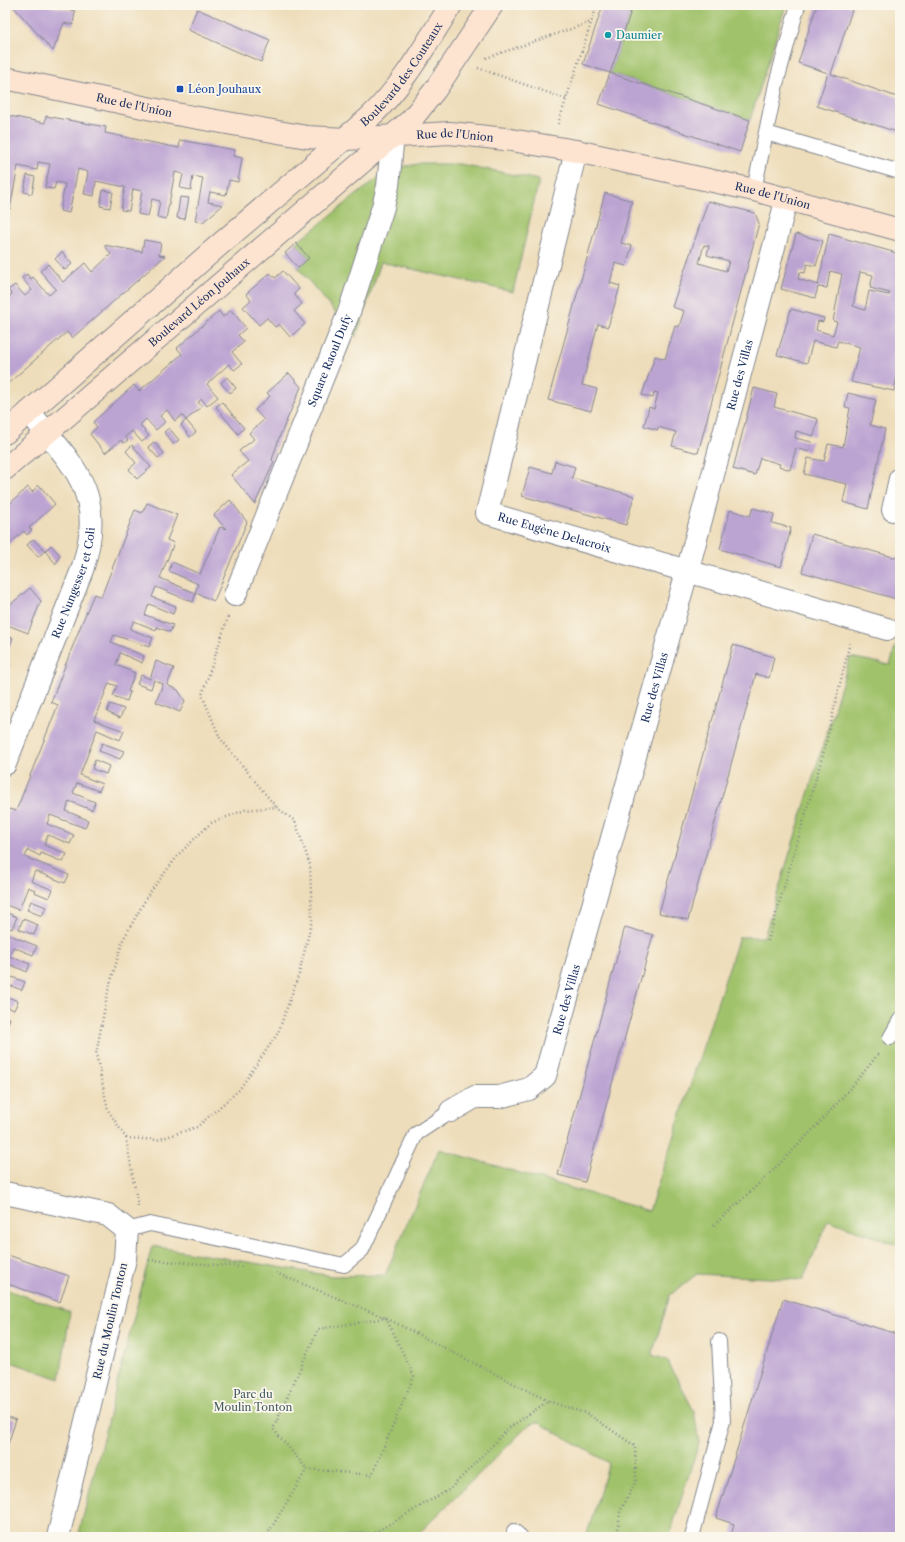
<svg xmlns="http://www.w3.org/2000/svg" width="905" height="1542" font-family="'Libre Caslon Text',serif">
<rect width="100%" height="100%" fill="#fbf7ec"/>
<filter id="ink" filterUnits="userSpaceOnUse"><feTurbulence type="fractalNoise" baseFrequency=".025" numOctaves="2"/><feDisplacementMap in="SourceGraphic" scale="8" xChannelSelector="R" yChannelSelector="G"/><feConvolveMatrix kernelMatrix="1 2 1 2 8 2 1 2 1" color-interpolation-filters="sRGB"/></filter>
<filter id="wash" filterUnits="userSpaceOnUse"><feTurbulence type="fractalNoise" baseFrequency=".012" numOctaves="4" result="noise"/><feDisplacementMap in="SourceGraphic" scale="16" xChannelSelector="R" yChannelSelector="G"/><feGaussianBlur stdDeviation="0.9" result="paint"/><feColorMatrix in="noise" values="0 0 0 0 0 0 0 0 0 0 0 0 0 0 0 0 0 1.4 0 .05"/><feComposite in="paint" operator="in"/></filter>
<g filter="url(#wash)">
<rect width="100%" height="100%" fill="#eeddba"/>
<g fill="#a0c26b" stroke="#5e7864">
<path d="M633,5h153l-36,115 -140,-47z"/>
<path d="M418,164h43l78,16 -26,112 -132,-30 -25,75 -58,-69 11,-10 -13,-15 93,-74z"/>
<path d="M900,631v615l-72,-26 -25,60 -106,-6 -27,21 -18,60 15,5 27,51 5,32 -30,94h-83l23,-74 -71,-41 -8,2 -115,113h-337l74,-291 180,30 53,-1 54,-126 210,62 90,-274h25l86,-280 40,8z"/>
<path d="M5,1289l65,23 -10,67 -55,-19z"/>
</g>
<g id="blocks">
<g fill="#bba3d2" fill-rule="evenodd">
<path d="M12,5h33l30,6 -2,14 -9,-2 -11,28z"/>
<path d="M603,5h30l-23,68 140,47 -10,32 -141,-48 11,-31 -27,-9z"/>
<path d="M817,5h30l6,2 -22,67 69,24v35l-83,-27 11,-33 -30,-10z"/>
<path d="M197,9l73,31 -9,22 -73,-32z"/>
<path d="M5,115l40,8 1,-7 60,11 -1,6 74,15 1,-8 55,10 -2,6 9,2 -4,24 -9,-2 -3,15 -16,-3 -2,10 15,3 -20,17 -8,-1 8,-43 -10,-2 -2,14 -11,-2 3,-14 -8,-2 -9,47 -9,-2 3,-16 -8,-2 -4,17 -10,-2 4,-23 -9,-2 -4,22 -8,-1 4,-23 -29,-6 -2,15 -10,-2 4,-22 -10,-3 -9,44 -9,-2 5,-27 -9,-2 -2,7 -9,-1 5,-24 -12,-2 -1,8 -19,-4 -8,43 -5,-1z"/>
<path d="M27,175l8,2 -3,17 -8,-2z"/>
<path d="M103,190l10,2 -3,16 -10,-2z"/>
<path d="M605,193l27,8 -11,42 11,3 -6,20 -11,-3 -5,20 10,3 -12,41 -10,-3 -16,61 15,4 -6,22 -43,-11z"/>
<path d="M180,197l9,1 -4,21 -8,-1z"/>
<path d="M708,201l47,12 4,10 -61,230 -26,-7 4,-14 -18,-5v3l-14,-4 5,-19 5,2 4,-16 -4,-1 -1,6 -11,-3 13,-39 10,3 10,-33 4,1 5,-16 -12,-4zM704,245l5,1 -2,9 22,6 -3,10 -27,-8z"/>
<path d="M796,234l27,7 -7,25 -9,-2 -2,9 -5,-1 -2,7 20,6 11,-51 71,20v107l-6,30 -43,-9 9,-35 -22,-6 -2,6 -23,-6 -6,22 -30,-8 14,-46 33,9 -1,4 -5,-1 -2,9 17,5 4,-13 -4,-1 9,-47 -12,-3 -3,17 -9,-1 -3,11 -34,-9zM860,272l13,3 -3,13 20,5 -1,2 -20,-4 -4,19 -12,-4z"/>
<path d="M144,240l17,3 -2,12 6,1 -93,82 -5,-6 -62,54v-63l3,-2 -3,-4v-17l7,-6 -4,-4 7,-5 10,11 7,-6 -10,-12 5,-4 4,5 2,-2 16,18 7,-6 -16,-18 8,-7 15,18 22,-19 7,9 19,-18 -7,-9 38,7z"/>
<path d="M296,243l13,15 -11,10 -13,-15z"/>
<path d="M62,252l10,12 -7,6 -10,-11z"/>
<path d="M283,271l16,18 -5,5 8,10 -8,7 11,13 -15,13 -11,-13 -4,3 -8,-9 -8,7 -16,-18 8,-7 -5,-6 24,-21 5,5z"/>
<path d="M231,310l15,18 -8,7 6,7 -12,10 10,12 -8,6 -5,-6 -22,20 11,13 -11,9 -5,-7 -4,3 4,5 -16,13 -4,-5 -7,6 -8,-11 -7,6 5,6 -9,8 -10,-11 -6,6 9,11 -7,6 -10,-11 -7,6 3,3 -4,3 -3,-3 -16,13 -15,-19 7,-7 -4,-5 41,-37 5,6 13,-11 30,-26 -5,-6 42,-37 4,6z"/>
<path d="M289,373l12,14 -22,51 -7,22 2,2 -19,42 -24,-29 17,-14 -9,-10 15,-12 -5,-6 15,-13 -9,-10 15,-14 -3,-3z"/>
<path d="M227,377l9,11 -6,5 -9,-10z"/>
<path d="M754,388l23,6 -3,13 44,12 -4,17 -18,-5 -1,7 17,4 -3,10 -13,-4 -6,22 -11,-4 1,-2 -20,-6 -5,17 -22,-6z"/>
<path d="M848,393l28,7 -6,25 15,4 -17,80 -25,-7 4,-18 -43,-10 4,-16 16,3 4,-17 15,3 7,-39 -5,-1z"/>
<path d="M222,402l22,26 -6,6 -22,-27z"/>
<path d="M186,420l10,12 -6,5 -9,-12z"/>
<path d="M169,428l10,12 -6,4 -9,-12z"/>
<path d="M154,442l10,11 -6,5 -10,-11z"/>
<path d="M132,445l19,22 -14,12 -8,-10 7,-6 -10,-12z"/>
<path d="M555,461l20,6 -3,11 62,18 -8,29 -104,-29 8,-29 22,6z"/>
<path d="M39,485l16,19 -26,24 3,2 -5,5 -3,-4 -18,16 -1,-1v-38l23,-21 4,5z"/>
<path d="M230,500l17,22 -33,79 -18,-8 -3,9 -37,-15 -4,10 24,9 -3,8 -24,-10 -4,11 28,10 -3,7 -13,-5 -1,3 -22,-9 -4,8 23,9 -4,9 -35,-12 -3,7 33,14 -2,7 -22,-10 -4,12 19,8 -7,18 2,1 -3,9 -14,-5 4,-10 -8,-3 -15,37 30,11 -4,9 -23,-10 -17,45 22,9 -3,7 -22,-8 -4,10 22,9 -3,8 -23,-9 -3,10 22,9 -3,8 -35,-13 -3,9 27,11 -4,9 -22,-9 -4,10 23,9 -4,8 -22,-9 -1,3 -12,-6 -3,7 44,18 -4,8 -30,-12 -4,10 22,9 -4,8 -15,-6 1,-2 -7,-3 -9,23 -13,-5 -1,3v-90l4,-9 7,2 42,-106 -7,-3 28,-72 15,-36 7,3 34,-87 7,3 5,-10 30,12 -10,25 7,3 -14,35 35,15 3,-9 -29,-13 3,-9 28,12 20,-47 6,2 -12,-14z"/>
<path d="M753,508l21,6 -2,9 19,5 -10,39 -61,-18 10,-39 20,6z"/>
<path d="M812,534l88,25v41l-98,-28z"/>
<path d="M33,539l12,12 -7,6 -11,-12z"/>
<path d="M51,545l9,10 -4,9 -11,-13z"/>
<path d="M30,588l11,13 -13,32 -23,-9v-15z"/>
<path d="M5,635l8,3 -8,19z"/>
<path d="M733,645l41,12 -5,21 -13,-4 -68,246 -29,-7z"/>
<path d="M156,661l18,7 -7,17 11,5 7,11 -5,11 -24,-10 7,-18 -9,-4 -3,9 -14,-5 4,-9 9,4z"/>
<path d="M5,662l5,2 -5,13z"/>
<path d="M110,704l14,5 -4,9 -13,-6z"/>
<path d="M102,743l22,8 -4,8 -21,-8z"/>
<path d="M95,760l14,6 -3,8 -14,-5z"/>
<path d="M31,901l15,6 -4,9 -15,-6z"/>
<path d="M5,912l12,5 -5,12 -7,-3z"/>
<path d="M23,919l15,6 -4,10 -15,-6z"/>
<path d="M625,927l28,8 -68,247 -27,-7z"/>
<path d="M5,933l32,13 -4,9 -20,-8 -4,9 21,8 -3,8 -20,-9 -2,4z"/>
<path d="M12,977l13,5 -3,8 -14,-5z"/>
<path d="M5,996l13,5 -4,9 -9,-4z"/>
<path d="M5,1017l5,1 -3,9h-2z"/>
<path d="M5,1254l64,22 -9,26 -55,-19z"/>
<path d="M783,1299l117,36v202h-169l3,-13 -18,-6z"/>
<path d="M5,1416l11,4 -9,27 -2,-1z"/>
</g>
</g>
</g>
<g filter="url(#ink)">
<use href="#blocks" fill-opacity="0" stroke="#84868c" stroke-width="1"/>
<g fill="none" stroke-linecap="round" stroke-linejoin="round">
<g stroke="#84868c" stroke-width="16">
<g id="lane">
<path d="M766,133l134,39"/>
<path d="M754,190l22,-106 22,-79"/>
<path d="M890,1038l10,-18"/>
<path d="M127,1230l23,-6 194,41 18,-15 54,-116 35,-23"/>
<path d="M514,1531l7,6"/>
<path d="M692,1537l31,-116 -4,-80"/>
</g>
</g>
<g stroke="#84868c" stroke-width="24">
<g id="street">
<path id="s1" d="M576,151l-89,362 400,116"/>
<path d="M893,510l7,-31"/>
<path id="s2" d="M235,595l114,-283 34,-105 5,-21 5,-51"/>
<path id="s3" d="M5,764l77,-194c25,-76 -7,-103 -53,-158"/>
<path id="s4" d="M451,1111l24,-14h24l30,-8 16,-13 142,-504 100,-374"/>
<path d="M5,1193l103,22 19,15 -2,29 -67,278"/>
</g>
</g>
<g stroke="#84868c" stroke-width="24">
<g id="secondary">
<path id="s5" d="M5,78l171,36 131,23 39,2 104,-6 55,6 71,12 178,39 146,40"/>
<path id="s6" d="M5,433l213,-187 151,-128c34,-32 57,-74 82,-113"/>
<path id="s7" d="M5,469l406,-349 24,-30 57,-85"/>
</g>
</g>
<g stroke="#84868c" stroke-width="2.5" stroke-dasharray="1 3" stroke-linecap="butt">
<path d="M486,58l105,-36"/>
<path d="M478,68l88,31"/>
<path d="M558,124l39,-119"/>
<path d="M228,617l-26,78 18,43 56,69"/>
<path d="M768,941l56,-190 26,-109"/>
<path d="M126,1138l31,2 40,-13 42,-37 39,-57 21,-59 13,-54 -2,-55 -15,-44 -19,-14 -31,3 -34,13 -32,31 -31,41 -25,45 -15,51 -12,63 12,56 18,28 12,68"/>
<path d="M714,1225c59,-53 116,-109 165,-172"/>
<path d="M149,1260l95,7"/>
<path d="M276,1273l110,45 162,83"/>
<path d="M386,1318l28,58 -42,99 -65,-6 -34,-40 45,-100z"/>
<path d="M82,1534l24,3"/>
<path d="M267,1535l40,-66"/>
<path d="M260,1537l7,-2 102,1 81,-47 59,-61 39,-27 40,13 47,32 1,35 -16,31 -3,25"/>
</g>
<use href="#lane" stroke="#fff" stroke-width="14"/>
<use href="#street" stroke="#fff" stroke-width="22"/>
<use href="#secondary" stroke="#fde4d1" stroke-width="22"/>
</g>
</g>
<circle fill="#0f9aa8" stroke="#fbf7ec" stroke-width="1.5" cx="608" cy="35" r="4"/>
<rect fill="#1a4fb4" stroke="#fbf7ec" stroke-width="1.5" x="176" y="85" width="8" height="8" rx="2"/>
<g text-anchor="middle" stroke-width="3.5" stroke-linejoin="round" paint-order="stroke">
<g font-size="11" fill="#0d838f" stroke="#fbf7ec" text-anchor="start">
<text x="616" y="39">Daumier</text>
</g>
<g font-size="11" fill="#1b2f5e" stroke="#fbf7ec">
<text dy="4" stroke="none"><textPath href="#s6" startOffset="536">Boulevard des Couteaux</textPath></text>
<text dy="4" stroke="none"><textPath href="#s5" startOffset="132">Rue de l'Union</textPath></text>
<text dy="4" stroke="none"><textPath href="#s5" startOffset="456">Rue de l'Union</textPath></text>
<text dy="4" stroke="none"><textPath href="#s5" startOffset="780">Rue de l'Union</textPath></text>
<text dy="4" stroke="none"><textPath href="#s7" startOffset="256">Boulevard Léon Jouhaux</textPath></text>
<text dy="4" stroke="none"><textPath href="#s2" startOffset="253">Square Raoul Dufy</textPath></text>
<text dy="4" stroke="none"><textPath href="#s4" startOffset="831">Rue des Villas</textPath></text>
<text dy="4" stroke="none"><textPath href="#s1" startOffset="443">Rue Eugène Delacroix</textPath></text>
<text dy="4" stroke="none"><textPath href="#s3" startOffset="194">Rue Nungesser et Coli</textPath></text>
<text dy="4" stroke="none"><textPath href="#s4" startOffset="507">Rue des Villas</textPath></text>
<text dy="4" stroke="none"><textPath href="#s4" startOffset="183">Rue des Villas</textPath></text>
<text transform="translate(110 1321) rotate(-77)" y="4">Rue du Moulin Tonton</text>
</g>
<g font-size="11" fill="#164399" stroke="#fbf7ec" text-anchor="start">
<text x="188" y="93">Léon Jouhaux</text>
</g>
<g font-size="11" fill="#435b62" stroke="#fbf7ec">
<text x="253" y="1398">Parc du<tspan x="253" dy="13">Moulin Tonton</tspan></text>
</g>
</g>
<rect width="905" height="1542" fill="none" stroke="#fbf7ec" stroke-width="20"/>
</svg>
